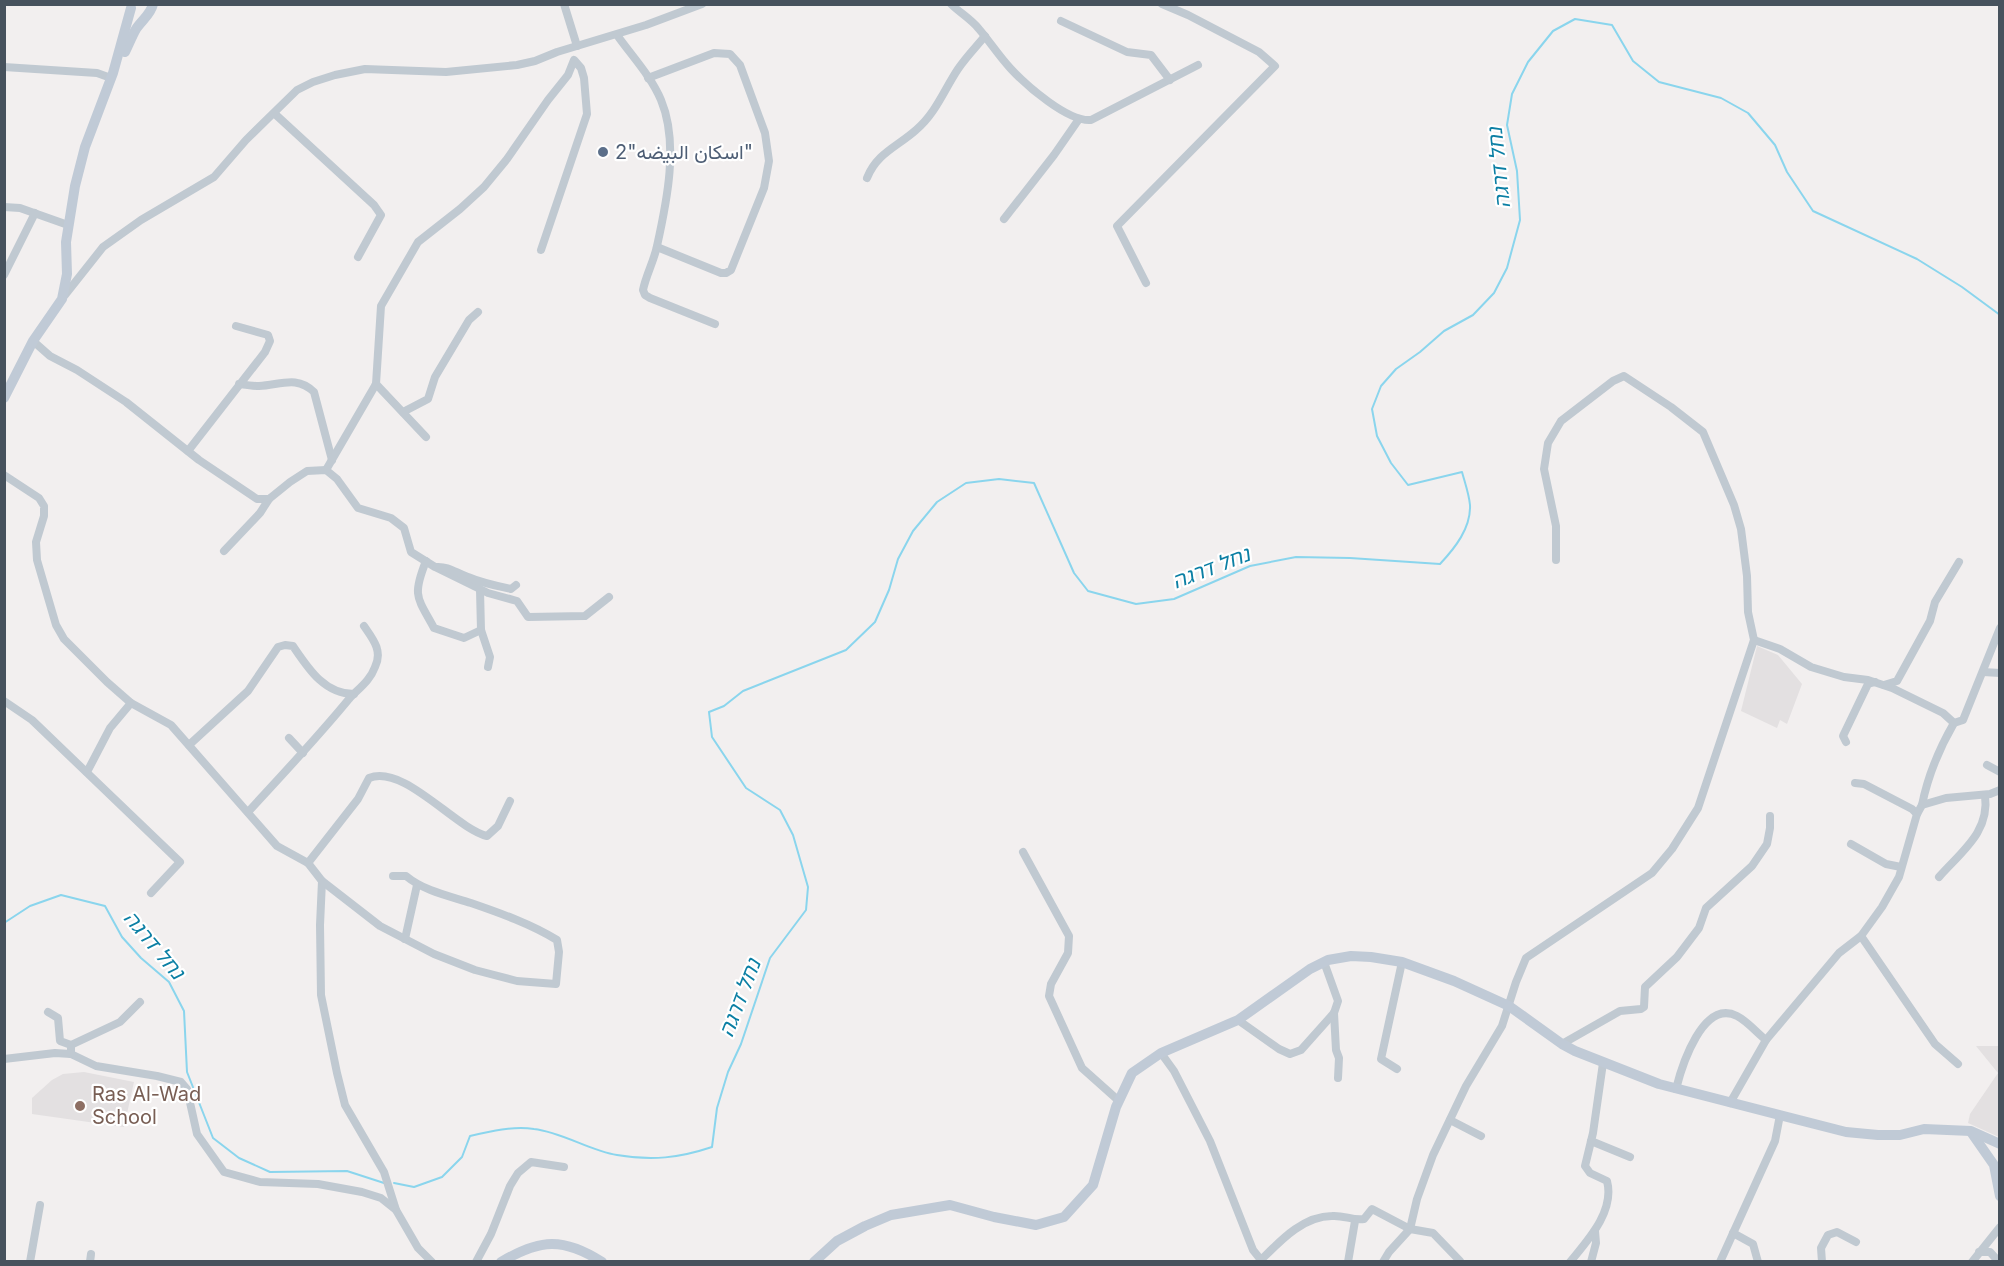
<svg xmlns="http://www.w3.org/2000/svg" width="2004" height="1266" font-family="Inter,Vazirmatn,'Noto Sans Hebrew',sans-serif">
<rect width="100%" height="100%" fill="#f2efef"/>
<g fill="#e3e0e1">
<path d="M1757,646l21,9 24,29 -15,40 -7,-4 -3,8 -36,-17z"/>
<path d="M1976,1046h23v91l-31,-14 2,-9 28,-41z"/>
<path d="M84,1072l50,10 -10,45 -92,-13v-16l20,-18 11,-6z"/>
</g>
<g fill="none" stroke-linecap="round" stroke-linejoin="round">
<g stroke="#8ad5ed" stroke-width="2">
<path d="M4,923l26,-17 31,-11 44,11 17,31 19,21 28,24 15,29 3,61 26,66 26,20 31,14 77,-1 37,12"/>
<path d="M394,1183l20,4 28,-10 20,-20 8,-21c21,-5 43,-10 64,-7 28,3 56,22 83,26 35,6 62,3 95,-8l5,-39 11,-36 13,-28 29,-86 36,-48 2,-23 -15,-52 -13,-25 -34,-22 -34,-51 -3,-25 15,-6 19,-15 103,-41 29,-28 14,-32 9,-31 15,-28 24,-29 29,-19 33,-4 35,4 40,90 14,18 48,13 38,-5 76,-33 46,-9 54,1 90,6c15,-16 31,-36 30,-59 -1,-11 -5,-22 -8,-33l-54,13 -17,-22 -14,-27 -5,-27 9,-23 15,-17 24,-17 24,-21 29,-16 21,-22 13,-25 13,-48 -3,-49 -10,-46 5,-31 16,-32 25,-31 22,-12 37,6 21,36 26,21 62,16 27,15 27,32 12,27 26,39 104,48 45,28 38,28"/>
</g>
<g stroke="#c0c9d1" stroke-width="8">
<path d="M564,4l13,42"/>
<path d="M951,4c9,9 20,15 28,25 11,13 20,27 32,40 16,17 57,53 80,51l107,-55"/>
<path d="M1061,21l66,31 24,3 19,25"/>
<path d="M617,35c14,20 34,41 44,65 18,43 6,101 -4,146 -3,15 -11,29 -14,44l2,5 5,3 65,26"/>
<path d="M4,67l93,6 14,5"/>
<path d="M648,78l66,-25 16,1 10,11 25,68 4,28 -5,27 -33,82 -5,3h-5l-64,-26"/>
<path d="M275,114l99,91 7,10 -23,42"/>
<path d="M867,178c10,-25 30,-31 49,-48 20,-17 28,-40 42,-61 8,-12 18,-22 27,-33"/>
<path d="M4,207l16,1 48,17"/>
<path d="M1004,219l50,-64 25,-36"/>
<path d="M4,275l31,-62"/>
<path d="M1146,283l-29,-57 158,-160 -16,-14 -71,-37 -26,-11"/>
<path d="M65,295l38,-48 38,-27 73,-43 32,-37 51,-50 16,-8 22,-7 30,-6 81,3 71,-7 18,-4 22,-9 89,-27 56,-21"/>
<path d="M33,341l17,15 27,14 49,32 73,58 58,39h12l21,-17 17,-11 19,-1 11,9 21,29 33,10 13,10 7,24 24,15 53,26 29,8 11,16 57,-1 24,-19"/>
<path d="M239,384c7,1 13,2 20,2 21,-1 38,-11 55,6l18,68"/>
<path d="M376,384l50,53"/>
<path d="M403,412l25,-13 7,-22 34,-57 9,-8"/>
<path d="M188,451l77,-99 5,-11 -2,-6 -32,-9"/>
<path d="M326,470l50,-86 5,-78 37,-64 42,-33 24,-22 23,-28 41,-59 20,-25 6,-15 7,8 3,10 3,36 -46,136"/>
<path d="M4,475l35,23 5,8v10l-8,26 1,18 19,65 8,14 43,43 24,21 40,22 106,121 31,17 14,18 -2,44 1,70 16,78 8,32 39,67 12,38"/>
<path d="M224,551l36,-38 9,-14"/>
<path d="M426,561c-14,35 -9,36 8,67l30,10 17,-8"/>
<path d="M436,567c13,-1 20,6 32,10 14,6 29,9 43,12l5,-4"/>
<path d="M480,590l1,40 9,27 -2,10"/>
<path d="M1754,640l26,9 31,18 33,10 24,3 24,8 51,25 11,10"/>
<path d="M1983,672l17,1"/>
<path d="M1884,685l13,-4 33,-60 5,-19 24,-40"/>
<path d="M4,701l28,19 148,142 -29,31"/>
<path d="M289,738l14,15"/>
<path d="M1846,742l-3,-6 25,-52 7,-2"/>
<path d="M189,745l59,-54 30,-44 7,-2 8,1c15,22 31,48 61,48"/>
<path d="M1987,765l13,7"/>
<path d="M87,772l23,-44 21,-25"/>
<path d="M1855,783l9,1 48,25 5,5"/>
<path d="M1922,805c6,-30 17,-56 32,-82l9,-3 37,-92"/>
<path d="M248,812c34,-37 69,-74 101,-113 9,-10 21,-18 26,-32 8,-16 -2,-28 -11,-41"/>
<path d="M1851,844l35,20 15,3"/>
<path d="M1023,852l46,84 -1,17 -17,31 -2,12 33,72 37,33"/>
<path d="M308,863l50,-64 11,-21c35,-14 86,50 118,58l11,-10 12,-25"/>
<path d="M1939,877c23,-26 51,-45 46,-82"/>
<path d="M322,881l58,45 54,28 41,16 42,11 39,3 3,-32 -2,-12c-26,-16 -57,-27 -86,-37 -22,-7 -47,-12 -65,-27h-13"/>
<path d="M1861,936l74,108 23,20"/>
<path d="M405,939l12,-54"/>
<path d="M48,1012l10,6 2,23 11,4"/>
<path d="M1334,1013l2,37 3,8 -1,20"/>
<path d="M1238,1020l41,29 11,5 11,-4 33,-37 4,-12 -14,-39"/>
<path d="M1562,1044l58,-33 21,-2 3,-2 1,-20 32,-30 22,-29 7,-20 46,-42 15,-22 3,-16v-12"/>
<path d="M1161,1053l13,18 36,70 43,109 8,10c19,-19 42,-44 71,-44 12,-1 21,5 32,3l8,-10 38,20 23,4 27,28"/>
<path d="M71,1054v-9l49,-23 20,-20"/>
<path d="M4,1059l51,-6 16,1 25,12 61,10 24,6 6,7 10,45 27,38 36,10 58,2 44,8 19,6 15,12 22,38 14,14"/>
<path d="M1397,1069l-16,-10 21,-97"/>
<path d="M1676,1089c6,-24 27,-90 61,-73 10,5 20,17 29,24"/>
<path d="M1730,1103l36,-63 73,-87 22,-17 21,-29 17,-30 18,-63 5,-9 24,-7 44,-4 10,-4"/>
<path d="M1450,1120l31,16"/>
<path d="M1591,1141l39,16"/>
<path d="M1733,1233l20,11 5,18"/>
<path d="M1979,1252h11l9,10"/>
<path d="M30,1262l10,-57"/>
<path d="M90,1262l1,-8"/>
<path d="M476,1262l15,-28 19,-48 8,-13 13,-11 33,5"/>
<path d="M1348,1262l7,-41"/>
<path d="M1383,1262l6,-10 21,-23 7,-30 16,-44 33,-69 36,-60 14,-44 10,-24 126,-85 20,-24 26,-41 56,-168 -6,-28 -1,-36 -6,-47 -7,-24 -31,-73 -32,-25 -47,-31 -11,5 -52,40 -13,22 -4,26 12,57v34"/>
<path d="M1570,1262c18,-22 45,-51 37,-81l-17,-8 -5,-7 8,-33 10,-70"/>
<path d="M1591,1262l5,-19 -1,-12"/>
<path d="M1720,1262l55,-121 5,-26"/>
<path d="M1822,1262l-1,-14 7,-13 9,-3 19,10"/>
<path d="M1972,1262l28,-35"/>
</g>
<g stroke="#c0cad6" stroke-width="10">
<path d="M125,52c4,-8 7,-16 11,-23 6,-9 15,-15 17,-25"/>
<path d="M4,398l29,-57 29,-42 5,-25 -1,-32 9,-56 10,-39 28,-74 18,-65"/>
<path d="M1971,1132l23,33 6,31"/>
<path d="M501,1262c39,-23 62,-25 101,0"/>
<path d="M814,1262l23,-21 28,-15 26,-11 59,-10 44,12 42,8 28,-8 29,-32 23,-78 16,-34 29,-20 77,-33 72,-51 18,-9 23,-4 20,1 31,5 52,19 55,25 53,38 13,7 84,33 187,48 32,3h22l24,-6 47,2 29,13"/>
</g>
</g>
<circle fill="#5c6f8a" stroke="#fff" stroke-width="2" cx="603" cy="152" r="6"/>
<circle fill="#8d6e63" stroke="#fff" stroke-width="2" cx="80" cy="1106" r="6"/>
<g text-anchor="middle" stroke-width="4.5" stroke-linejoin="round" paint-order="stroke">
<g font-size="20" fill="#4e5e75" stroke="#fff" text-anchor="start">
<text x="615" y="159">اسكان البيضه"2"</text>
</g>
<g font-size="20" fill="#785e54" stroke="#fff" text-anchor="start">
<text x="92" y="1101">Ras Al-Wad<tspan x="92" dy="23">School</tspan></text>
</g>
<g font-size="21" font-style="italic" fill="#0b7fa4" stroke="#fff">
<text transform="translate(1499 168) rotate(-96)" y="7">נחל דרגה</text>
<text transform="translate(1211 568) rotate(-21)" y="7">נחל דרגה</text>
<text transform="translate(154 945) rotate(50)" y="7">נחל דרגה</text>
<text transform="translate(740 998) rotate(-69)" y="7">נחל דרגה</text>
</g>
</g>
<rect width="2004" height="1266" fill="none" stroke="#47525d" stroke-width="12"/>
</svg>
